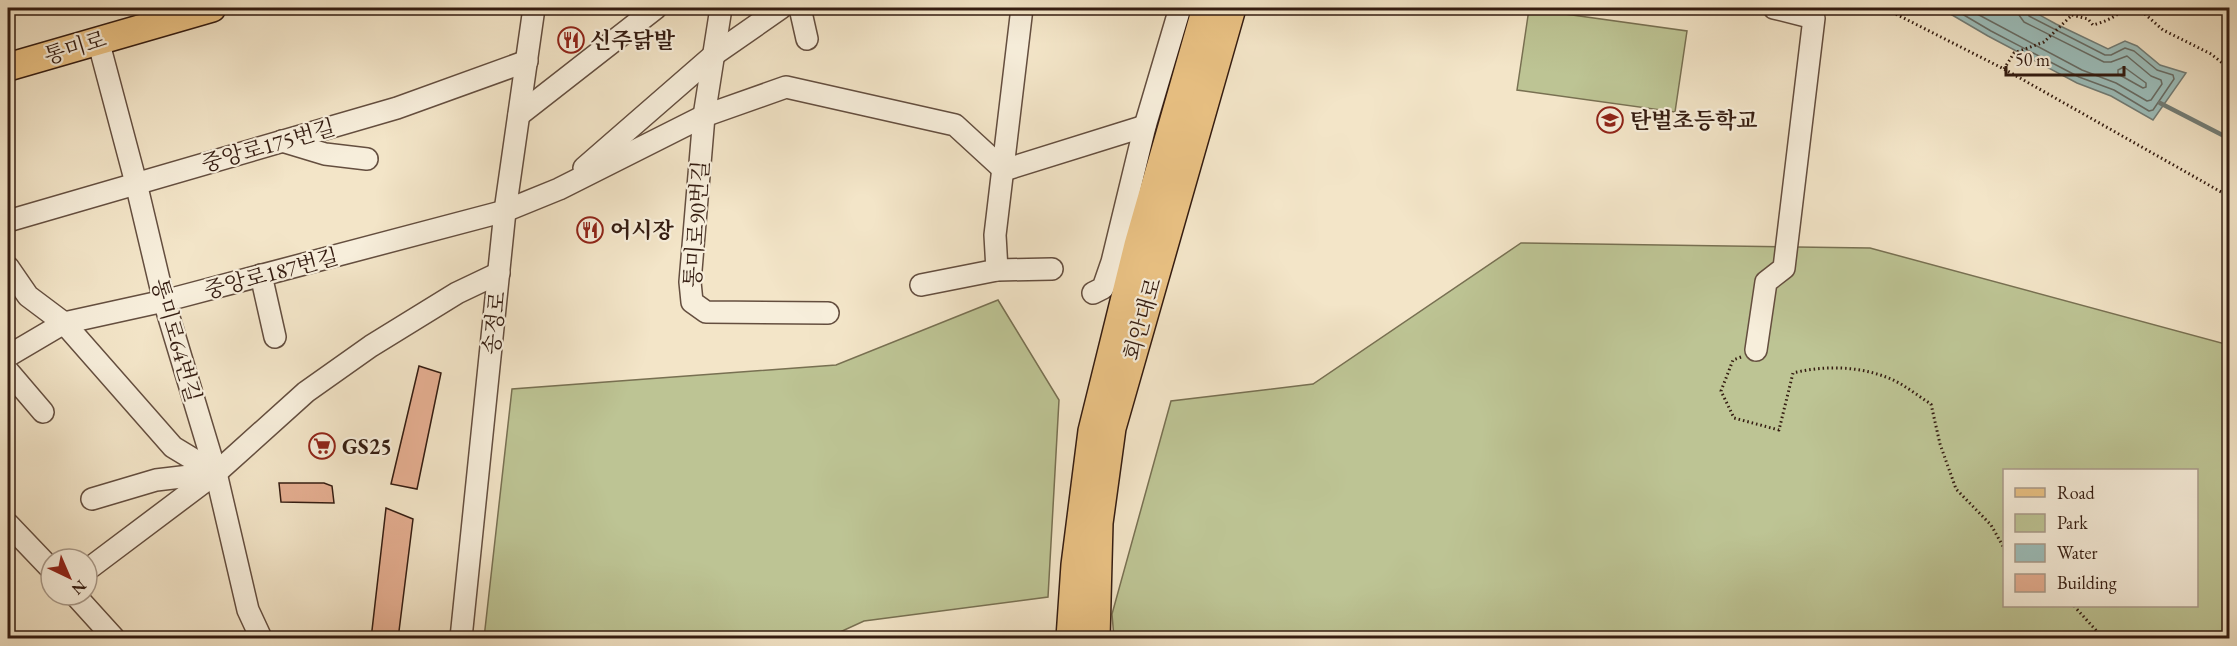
<svg xmlns="http://www.w3.org/2000/svg" width="2237" height="646" font-family="'EB Garamond','Noto Serif KR',serif">
<rect width="100%" height="100%" fill="#f3e5c8"/>
<filter id="stains"><feTurbulence type="fractalNoise" baseFrequency=".00333" numOctaves="4"/><feColorMatrix values="0 0 0 0 .2 0 0 0 0 .09 0 0 0 0 .02 0 0 0 .5 -.17"/></filter>
<radialGradient id="worn" r=".72"><stop offset=".6" stop-color="#630" stop-opacity="0"/><stop offset="1" stop-color="#630" stop-opacity=".3"/></radialGradient>
<g fill="#bdc494" stroke="#787052" stroke-width="1.5" fill-rule="evenodd">
<path d="M1529,9l158,22 -12,81 -158,-22z"/>
<path d="M1521,243l349,5 359,97v293h-1115l-2,-24 59,-213 142,-17zM2004,470h192v136h-192z"/>
<path d="M998,300l61,100 -11,197 -184,24 -37,17h-343l28,-249 324,-24z"/>
</g>
<path fill="#9cbebb" stroke="#727d77" stroke-width="1.5" d="M1933,8h94l29,16 52,25 17,-8 12,5 23,19 26,8 -33,47 -42,-24 -34,-13 -89,-47 -41,-24z"/>
<g fill="none" stroke-linecap="round" stroke-linejoin="round">
<g stroke="#686d66" stroke-width="1.5">
<path d="M1952,8l39,23 88,46 35,13 35,21 4,-1 21,-31 -1,-4 -16,-5 -23,-19 -9,-3 -14,7h-6l-76,-39 -4,-8"/>
<path d="M1966,8l116,62 34,13 31,18 4,-1 11,-16 -1,-4 -10,-4 -24,-20 -16,6h-7l-80,-40 -5,-7 -2,-7"/>
<path d="M2124,67l22,16v4l-3,1 -25,-14v-4z"/>
</g>
<path stroke="#727d77" stroke-width="4.5" d="M2160,103l70,36"/>
</g>
<g fill="#e5ae91" stroke="#341c11" stroke-width="1.5">
<path d="M419,366l22,7 -24,116 -26,-5z"/>
<path d="M279,483h45l8,3 2,17 -53,-1z"/>
<path d="M386,508l27,11 -15,120h-27z"/>
</g>
<g fill="none" stroke-linecap="round" stroke-linejoin="round">
<g stroke="#644e3f" stroke-width="24">
<g id="minor">
<path d="M721,8l-17,108 -14,166 2,20 14,10 122,1"/>
<path d="M800,8l7,31"/>
<path d="M98,40l38,143 28,118 52,172 32,137 13,28"/>
<path d="M519,115l137,-107"/>
<path d="M282,141l43,13 42,5"/>
<path d="M584,168l131,-114 66,-46"/>
<path d="M8,221l389,-113 130,-47"/>
<path d="M8,267l20,29 36,27 109,124 43,26"/>
<path d="M997,270l-2,-35 27,-227"/>
<path d="M261,275l14,62"/>
<path d="M921,285l76,-15 55,-1"/>
<path d="M1093,293l10,-5 9,-26 33,-136 35,-118"/>
<path d="M1756,350l10,-68 18,-14 30,-250 -40,-10"/>
<path d="M8,356l56,-33 100,-22 341,-90 54,-22 145,-73 82,-29 169,38 49,45 141,-44"/>
<path d="M8,371l35,41"/>
<path d="M92,499l64,-19 59,-7"/>
<path d="M8,524l43,45"/>
<path d="M87,570l129,-97 90,-81 65,-46 86,-53 42,-20"/>
<path d="M75,595l39,43"/>
<path d="M461,638l44,-427 29,-203"/>
</g>
</g>
<g stroke="#341c11" stroke-width="30">
<g id="major">
<path d="M8,67l204,-59"/>
<path d="M1070,638l5,-73 17,-134 46,-186 68,-237"/>
<path d="M1096,638l3,-115 13,-95 120,-420"/>
</g>
</g>
<g stroke="#341c11" stroke-width="3" stroke-dasharray="1.5 3" stroke-linecap="butt">
<path d="M1884,8l120,61 226,128"/>
<path d="M2138,8l25,22 48,24 19,15"/>
<path d="M8,10l10,-2"/>
<path d="M2072,15l16,4 5,6c11,-3 24,-8 31,-17"/>
<path d="M2004,69l10,-16 30,-11 28,-27 -3,-7"/>
<path d="M1741,357l-8,3 -12,31 13,27 45,12 14,-57c33,-8 67,-7 98,6 14,6 27,17 40,25l9,40 16,45 35,36 13,23"/>
<path d="M2074,606l29,32"/>
</g>
<use href="#minor" stroke="#f7eedb" stroke-width="21"/>
<use href="#major" stroke="#eac284" stroke-width="27"/>
</g>
<defs>
<g id="restaurant-ring" transform="scale(1.35)"><circle r="9.5" fill="#f7eedb" stroke="#8f2418" stroke-width="1.5"/><path d="M-5-6h1v4h1v-4h1v4h1v-4h1v5L-1.5 .5V6h-2V.5L-5-1ZM5-6V6H3V1.5H1.5Q1.5-4 5-6Z" fill="#8f2418"/></g>
<g id="school-ring" transform="scale(1.35)"><circle r="9.5" fill="#f7eedb" stroke="#8f2418" stroke-width="1.5"/><path d="M0-5L7-2L0 1L-7-2ZM-4 1L0 2.5L4 1V4Q0 6-4 4Z" fill="#8f2418"/></g>
<g id="supermarket-ring" transform="scale(1.35)"><circle r="9.5" fill="#f7eedb" stroke="#8f2418" stroke-width="1.5"/><path d="M-6-5.5h2.5l.6 2H6L4.5 2H-2.5L-4.4-4H-6ZM-1.5 3.2a1.3 1.3 0 1 0 .1 0ZM3 3.2a1.3 1.3 0 1 0 .1 0Z" fill="#8f2418"/></g>
</defs>
<g fill-rule="evenodd">
<use href="#restaurant-ring" x="571" y="40"/>
<use href="#school-ring" x="1610" y="120"/>
<use href="#restaurant-ring" x="590" y="230"/>
<use href="#supermarket-ring" x="322" y="446"/>
</g>
<g text-anchor="middle" stroke-width="4.5" stroke-linejoin="round" paint-order="stroke">
<g font-size="22" font-weight="bold" fill="#341c11" stroke="#f7eedb" text-anchor="start">
<text x="590" y="48">신주닭발</text>
<text x="1630" y="128">탄벌초등학교</text>
<text x="610" y="238">어시장</text>
<text x="342" y="454">GS25</text>
</g>
<g font-size="22" fill="#341c11" stroke="#f7eedb">
<text transform="translate(75 47) rotate(-17)" y="8">통미로</text>
<text transform="translate(268 145) rotate(-16)" y="8">중앙로175번길</text>
<text transform="translate(696 224) rotate(-86)" y="8">통미로90번길</text>
<text transform="translate(271 273) rotate(-15)" y="8">중앙로187번길</text>
<text transform="translate(1142 319) rotate(-74)" y="8">회안대로</text>
<text transform="translate(494 323) rotate(-84)" y="8">송정로</text>
<text transform="translate(177 340) rotate(74)" y="8">통미로64번길</text>
</g>
</g>
<rect width="2237" height="646" fill="none" stroke="#f3e5c8" stroke-width="30"/>
<rect x="9" y="9" width="2219" height="628" fill="none" stroke="#341c11" stroke-width="3"/>
<rect x="15" y="15" width="2207" height="616" fill="none" stroke="#341c11" stroke-width="1.5"/>
<rect x="2003" y="469" width="195" height="138" fill="#f7eedb" stroke="#a99a8a" stroke-width="1.5"/>
<rect x="2015" y="488" width="30" height="9" fill="#eac284" stroke="#a99a8a" stroke-width="1.5"/>
<text x="2057" y="499" font-size="18" fill="#341c11">Road</text>
<rect x="2015" y="514" width="30" height="18" fill="#bdc494" stroke="#a99a8a" stroke-width="1.5"/>
<text x="2057" y="529" font-size="18" fill="#341c11">Park</text>
<rect x="2015" y="544" width="30" height="18" fill="#9cbebb" stroke="#a99a8a" stroke-width="1.5"/>
<text x="2057" y="559" font-size="18" fill="#341c11">Water</text>
<rect x="2015" y="574" width="30" height="18" fill="#e5ae91" stroke="#a99a8a" stroke-width="1.5"/>
<text x="2057" y="589" font-size="18" fill="#341c11">Building</text>
<g transform="translate(69 577) rotate(136)"><circle r="28" fill="#f7eedb" stroke="#a99a8a" stroke-width="1.5"/>
<path d="M0-4.5L10 22L0 15L-10 22Z" fill="#8f2418"/>
<text y="-9" font-size="16" font-weight="bold" text-anchor="middle" fill="#341c11">N</text>
</g>
<path d="M2006 66v9h118v-9" fill="none" stroke="#341c11" stroke-width="3"/>
<text x="2015" y="66" font-size="18" fill="#341c11" stroke="#f7eedb" stroke-width="4.5" paint-order="stroke">50 m</text>
<rect width="100%" height="100%" filter="url(#stains)"/>
<rect width="100%" height="100%" fill="url(#worn)"/>
</svg>
